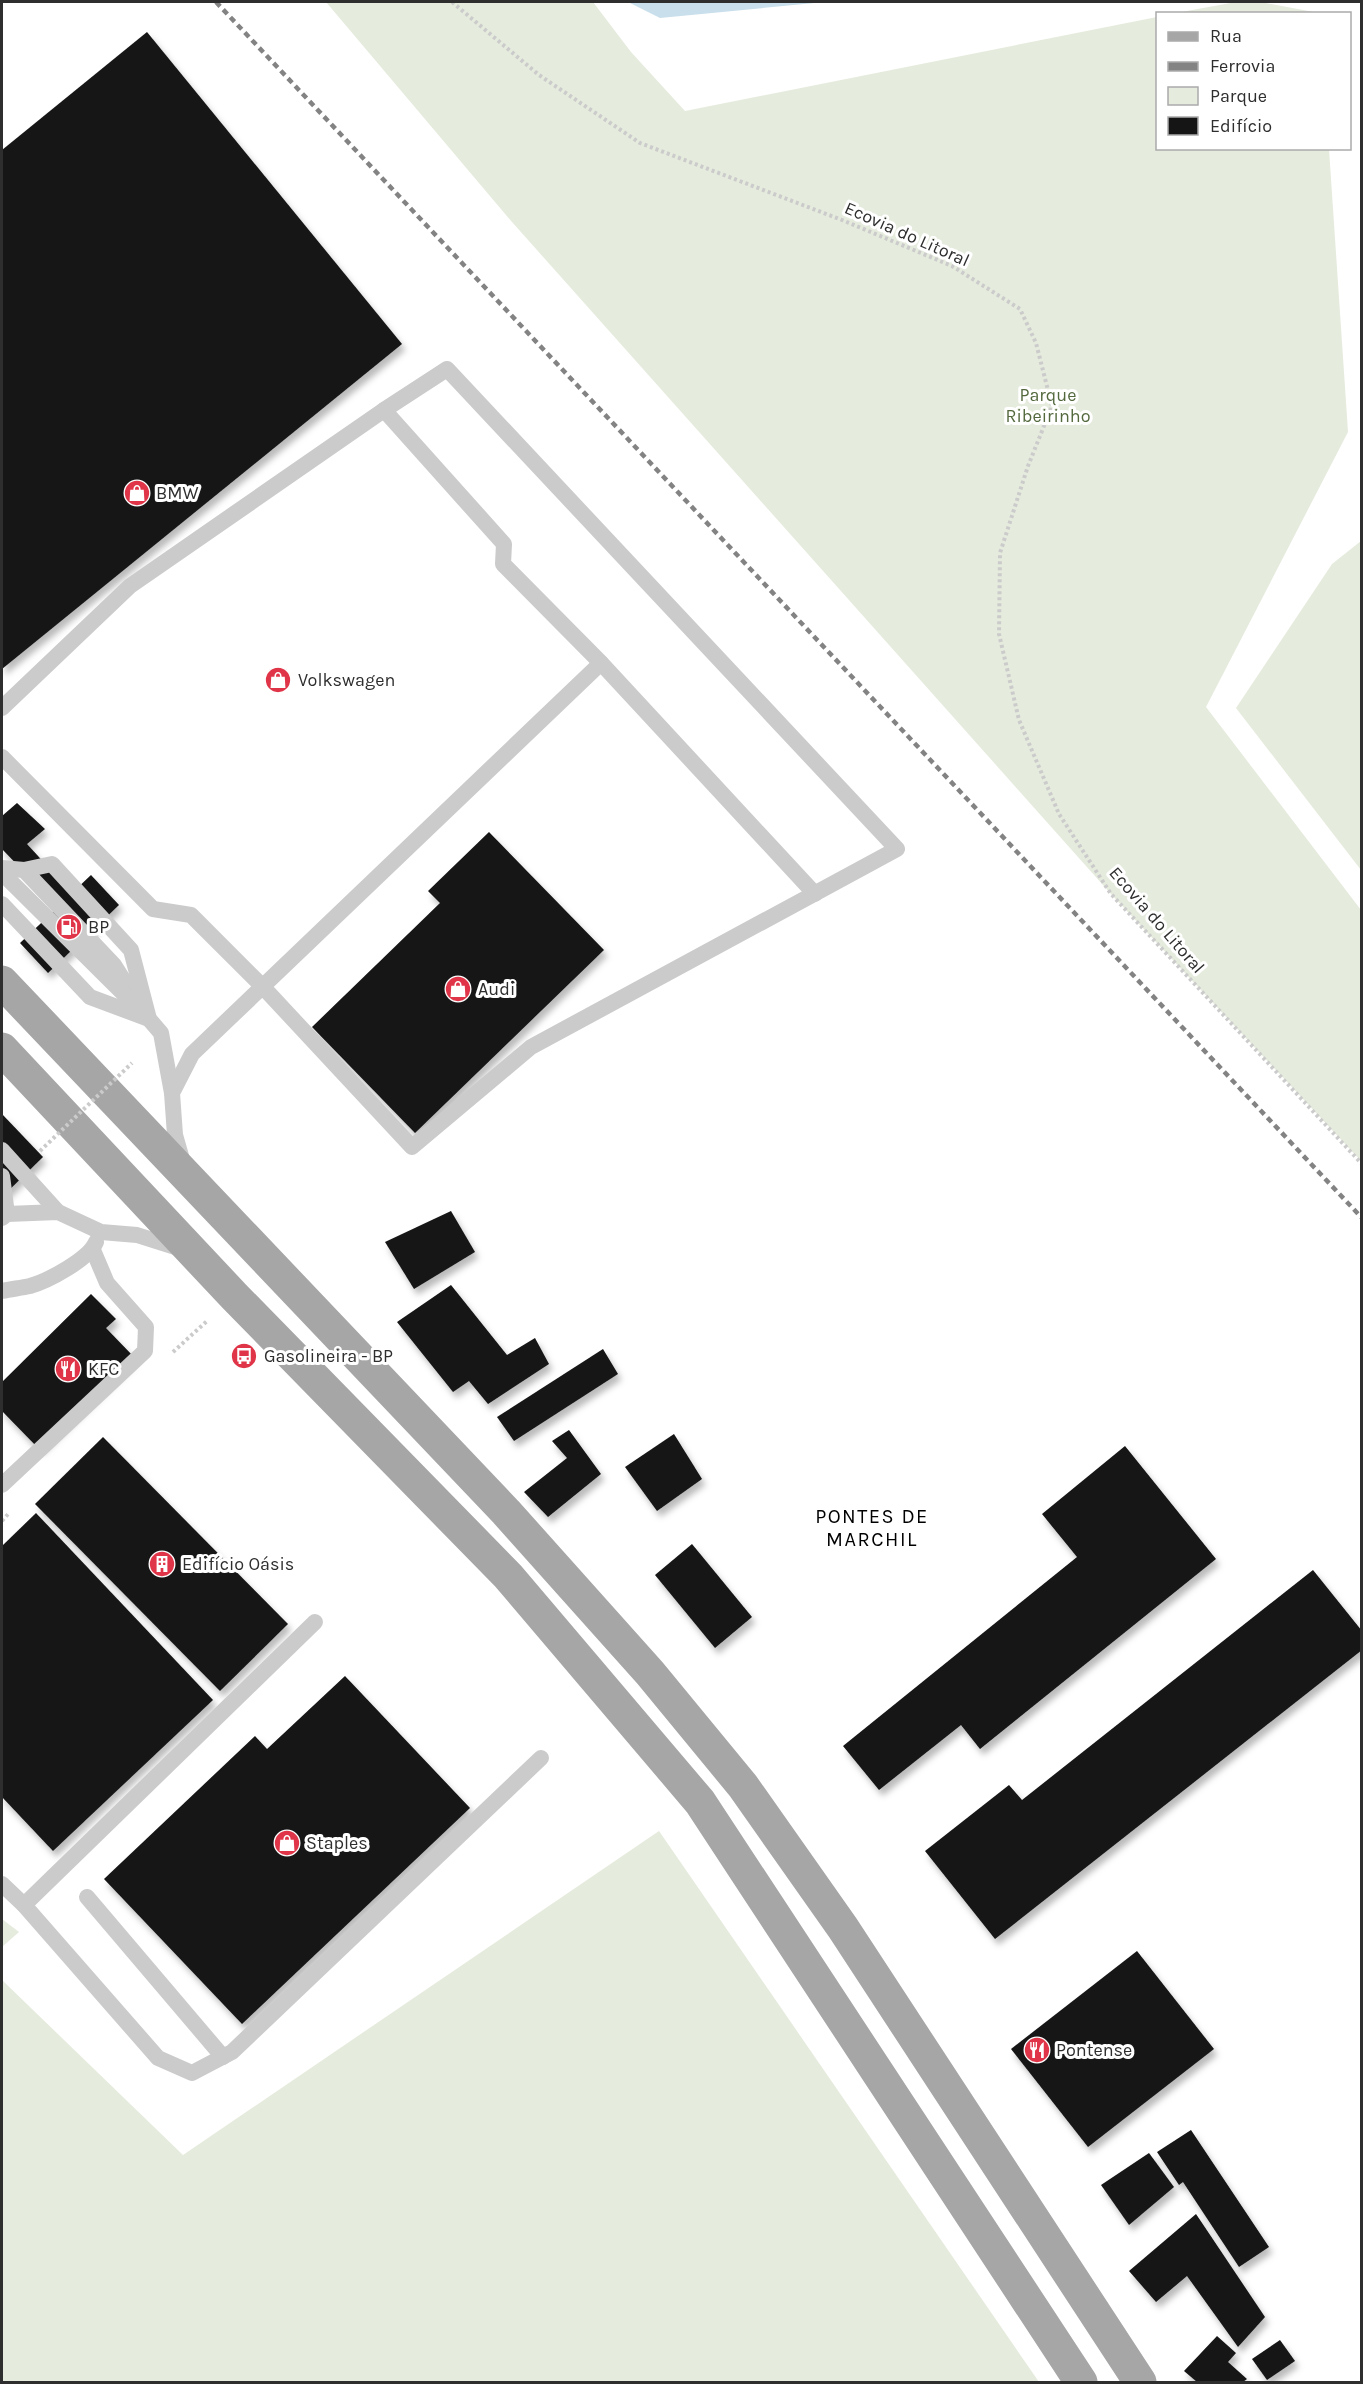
<svg xmlns="http://www.w3.org/2000/svg" width="1363" height="2384" font-family="Karla,sans-serif">
<defs>
<filter id="shadow"><feDropShadow dx="3.5" dy="6" stdDeviation="3" flood-color="#0004"/></filter>
</defs>
<rect width="100%" height="100%" fill="#fff"/>
<g fill="#e5ebdd">
<path d="M326,2h267l38,50 54,59 472,-94 1,131 171,1 19,283 -142,275 155,203v251l-250,-267 -599,-672z"/>
<path d="M1236,2h24l59,11h-143z"/>
<path d="M1361,541v329l-125,-162 96,-144z"/>
<path d="M659,1831l380,551h-1037v-402l181,175z"/>
<path d="M2,1919l17,13 -17,15z"/>
</g>
<path fill="#c9dfeb" d="M628,2h-1h198l-165,16z"/>
<g fill="#151515" filter="url(#shadow)">
<path d="M147,32l255,312 -400,325v-519z"/>
<path d="M17,803l28,26 -18,15 45,49 19,-18 28,30 -71,68 -28,-30 38,-36 -56,-58v-33z"/>
<path d="M489,832l115,118 -189,183 -103,-106 128,-124 -12,-12z"/>
<path d="M2,1114l41,43 -41,40z"/>
<path d="M451,1211l24,41 -61,37 -29,-47z"/>
<path d="M451,1285l56,70 28,-17 14,26 -61,40 -19,-23 -16,11 -56,-70z"/>
<path d="M91,1294l25,25 -10,9 28,29 -95,92 -37,-38v-29z"/>
<path d="M603,1349l15,25 -104,67 -17,-24z"/>
<path d="M569,1430l32,44 -53,43 -24,-25 43,-34 -15,-17z"/>
<path d="M674,1434l28,45 -45,32 -32,-44z"/>
<path d="M103,1437l185,187 -68,67 -185,-187z"/>
<path d="M1125,1446l91,113 -236,190 -19,-24 -82,65 -36,-44 234,-189 -35,-43z"/>
<path d="M36,1513l177,187 -160,151 -51,-54v-251z"/>
<path d="M692,1544l60,73 -37,31 -60,-73z"/>
<path d="M1313,1570l49,61v19l-367,289 -70,-88 84,-66 13,15z"/>
<path d="M345,1676l125,132 -228,216 -138,-145 151,-143 12,13z"/>
<path d="M1137,1951l77,98 -126,98 -77,-98z"/>
<path d="M1191,2130l78,117 -30,20 -56,-85 -4,3 -22,-33z"/>
<path d="M1149,2153l25,34 -45,38 -28,-40z"/>
<path d="M1196,2214l69,103 -27,30 -51,-71 -31,26 -27,-31z"/>
<path d="M1217,2336l19,17 -8,9 19,17 -4,3h-46l-13,-11z"/>
<path d="M1280,2340l15,21 -28,19 -15,-21z"/>
</g>
<g fill="none" stroke-linecap="round" stroke-linejoin="round">
<g stroke="#cbcbcb" stroke-width="4" stroke-dasharray="3 3" stroke-linecap="butt">
<path d="M452,2l87,73 101,68 202,77 110,46 68,43 16,34 16,63 -24,60 -28,87 -1,81 20,86 40,94 52,80 251,270"/>
<path d="M173,1352l34,-31"/>
<path d="M2,1521l7,-8"/>
</g>
<g stroke="#cbcbcb" stroke-width="16">
<path d="M2,708l128,-122 254,-176 120,134 -1,20 98,99 214,231"/>
<path d="M2,757l151,152 38,6 72,72 149,160 119,-100 366,-198 -450,-480 -63,41"/>
<path d="M2,868l22,2 90,95 26,41"/>
<path d="M24,870l28,-6 79,86 18,69 12,14 11,60"/>
<path d="M2,873l125,124"/>
<path d="M2,904l88,93 59,22"/>
<path d="M2,1150l56,62"/>
<path d="M183,1163l-8,-28 -3,-42 20,-39 409,-391"/>
<path d="M2,1176l5,38"/>
<path d="M2,1218l5,-4 51,-2 43,20 36,3 44,14"/>
<path d="M2,1291c9,-2 19,-3 28,-5 18,-5 59,-27 66,-44"/>
<path d="M2,1485l143,-134 1,-24 -39,-44 -14,-33"/>
<path d="M2,1884l22,21 134,153 34,15 40,-21 309,-294"/>
<path d="M87,1897l136,160"/>
<path d="M24,1905l291,-283"/>
</g>
<g stroke="#a6a6a6" stroke-width="33">
<path d="M2,982l504,530 144,161 93,113 100,142 297,454"/>
<path d="M2,1049l232,247 274,280 192,226 381,580"/>
</g>
<path stroke="#838383" stroke-width="4.5" stroke-dasharray="6 4.5" stroke-linecap="butt" d="M216,2l1146,1216"/>
<path stroke="#cbcbcb" stroke-width="4" stroke-dasharray="3 3" stroke-linecap="butt" d="M40,1151l92,-88"/>
</g>
<defs>
<g id="shop-disc" transform="scale(1.35)"><circle r="9.5" fill="#e03548" stroke="#fff"/><path d="M-5-2.5h2.3a2.7 3.5 0 0 1 5.4 0H5L5.5 6h-11ZM-1.5-2.5h3a1.5 2.3 0 0 0-3 0Z" fill="#fff"/></g>
<g id="fuel-disc" transform="scale(1.35)"><circle r="9.5" fill="#e03548" stroke="#fff"/><path d="M-5.5-6h7V0h2V4h1.3V-2.5L3-4.5l.8-.8L6-3V5H2.5V1h-1V6h-7ZM-4.2-4.7v3.2H.2V-4.7Z" fill="#fff"/></g>
<g id="bus-disc" transform="scale(1.35)"><circle r="9.5" fill="#e03548" stroke="#fff"/><path d="M-5-6H5V4H4V6H2V4H-2V6H-4V4H-5ZM-3.5-4V0h7V-4ZM-3.5 1.2v1.5H-2V1.2ZM2 1.2v1.5H3.5V1.2Z" fill="#fff"/></g>
<g id="restaurant-disc" transform="scale(1.35)"><circle r="9.5" fill="#e03548" stroke="#fff"/><path d="M-5-6h1v4h1v-4h1v4h1v-4h1v5L-1.5 .5V6h-2V.5L-5-1ZM5-6V6H3V1.5H1.5Q1.5-4 5-6Z" fill="#fff"/></g>
<g id="building-disc" transform="scale(1.35)"><circle r="9.5" fill="#e03548" stroke="#fff"/><path d="M-4-6H4V6H1V3H-1V6H-4ZM-2.5-4.3h1.7v1.8h-1.7ZM.8-4.3h1.7v1.8H.8ZM-2.5-1h1.7V.8h-1.7ZM.8-1h1.7V.8H.8Z" fill="#fff"/></g>
</defs>
<g fill-rule="evenodd">
<use href="#shop-disc" x="137" y="493"/>
<use href="#shop-disc" x="278" y="680"/>
<use href="#fuel-disc" x="69" y="927"/>
<use href="#shop-disc" x="458" y="989"/>
<use href="#bus-disc" x="244" y="1356"/>
<use href="#restaurant-disc" x="68" y="1369"/>
<use href="#building-disc" x="162" y="1564"/>
<use href="#shop-disc" x="287" y="1843"/>
<use href="#restaurant-disc" x="1037" y="2050"/>
</g>
<g text-anchor="middle" stroke-width="6" stroke-linejoin="round" paint-order="stroke">
<g font-size="18" fill="#2e2e2e" stroke="#fff">
<text transform="translate(907 234) rotate(24)" y="6">Ecovia do Litoral</text>
<text transform="translate(1157 920) rotate(49)" y="6">Ecovia do Litoral</text>
</g>
<g font-size="18" fill="#53693d" stroke="#fff">
<text x="1048" y="401">Parque<tspan x="1048" dy="21">Ribeirinho</tspan></text>
</g>
<g font-size="18" fill="#2e2e2e" stroke="#fff" text-anchor="start">
<text x="156" y="499">BMW</text>
<text x="298" y="686">Volkswagen</text>
<text x="88" y="933">BP</text>
<text x="478" y="995">Audi</text>
<text x="264" y="1362">Gasolineira - BP</text>
<text x="88" y="1375">KFC</text>
<text x="182" y="1570">Edifício Oásis</text>
<text x="306" y="1849">Staples</text>
<text x="1056" y="2056">Pontense</text>
</g>
<g font-size="20" letter-spacing="1.5" fill="#000" stroke="#fff">
<text x="872" y="1523">PONTES DE<tspan x="872" dy="23">MARCHIL</tspan></text>
</g>
</g>
<rect width="1363" height="2384" fill="none" stroke="#2e2e2e" stroke-width="6"/>
<rect x="1156" y="12" width="195" height="138" fill="#ffffff" stroke="#ababab" stroke-width="1.5"/>
<rect x="1168" y="32" width="30" height="9" fill="#a6a6a6" stroke="#ababab" stroke-width="1.5"/>
<text x="1210" y="42" font-size="18" fill="#2e2e2e">Rua</text>
<rect x="1168" y="62" width="30" height="9" fill="#838383" stroke="#ababab" stroke-width="1.5"/>
<text x="1210" y="72" font-size="18" fill="#2e2e2e">Ferrovia</text>
<rect x="1168" y="87" width="30" height="18" fill="#e5ebdd" stroke="#ababab" stroke-width="1.5"/>
<text x="1210" y="102" font-size="18" fill="#2e2e2e">Parque</text>
<rect x="1168" y="117" width="30" height="18" fill="#151515" stroke="#ababab" stroke-width="1.5"/>
<text x="1210" y="132" font-size="18" fill="#2e2e2e">Edifício</text>
</svg>
